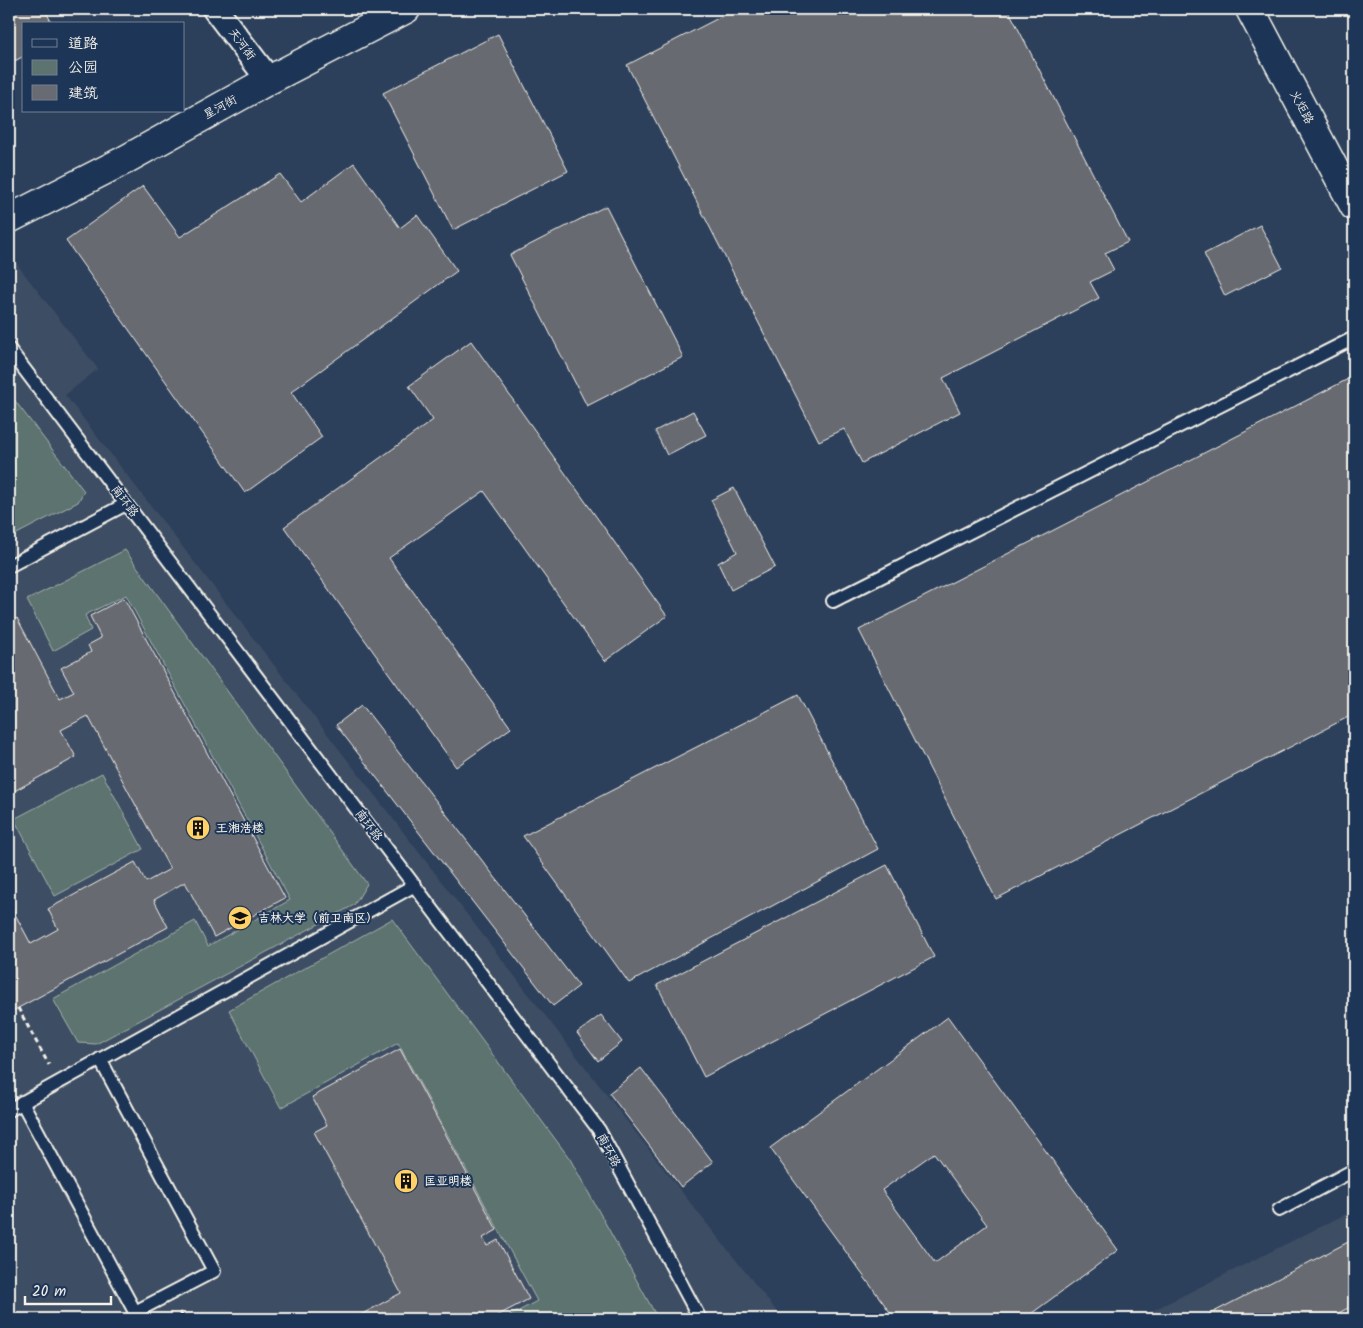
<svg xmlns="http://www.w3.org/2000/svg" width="1363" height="1328" font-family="Kalam,'LXGW WenKai TC',sans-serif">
<rect width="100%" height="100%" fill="#2c405c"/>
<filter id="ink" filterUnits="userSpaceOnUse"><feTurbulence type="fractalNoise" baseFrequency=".02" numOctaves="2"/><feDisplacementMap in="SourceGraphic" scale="10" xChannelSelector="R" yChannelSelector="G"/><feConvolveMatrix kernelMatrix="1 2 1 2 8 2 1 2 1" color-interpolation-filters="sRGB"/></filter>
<g filter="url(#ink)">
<g fill="#3e4d63">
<path d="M9,254l89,115 -33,26 623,805 95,119h-774z"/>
<path d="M1354,1210v109h-218z"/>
</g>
<g fill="#5c736f" stroke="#a8b2ac">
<path d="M9,393l75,98 -6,11 -69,36z"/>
<path d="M125,550l242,334 -13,21 -258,139 -18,-1 -25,-44 142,-78 13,25 82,-46 -164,-305 -41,20 6,15 -38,21 -26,-51z"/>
<path d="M102,773l41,76 -88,47 -41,-77z"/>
<path d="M392,919l178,240 88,160h-154l33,-18 -139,-258 -117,65 -52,-98z"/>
</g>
<g fill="#686b72" stroke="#f4f1e8" fill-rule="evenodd">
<path d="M9,9h36l7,15h-28v32l-15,8z"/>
<path d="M736,9h272l120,233 -23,11 9,17 -24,12 9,16 -156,80 17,34 -98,51 -18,-34 -25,12 -192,-376z"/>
<path d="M498,34l70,137 -115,59 -70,-137z"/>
<path d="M354,163l46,65 17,-13 40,56 -166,121 31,45 -77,56 -179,-252 77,-55 37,51 100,-63 21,28z"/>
<path d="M606,206l77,151 -96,49 -77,-151z"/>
<path d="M1260,225l22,42 -57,29 -21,-42z"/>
<path d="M471,341l196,275 -62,45 -121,-170 -95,67 122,170 -55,39 -172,-240 149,-107 -24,-34z"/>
<path d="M1354,376v338l-358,185 -137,-269z"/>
<path d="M693,411l13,24 -39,20 -12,-24z"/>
<path d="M734,488l41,79 -44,23 -13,-27 19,-11 -26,-52z"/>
<path d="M124,598l161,300 -71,39 -29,-55 -31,18 14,27 -159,86v-110l22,41 27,-15 -10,-20 87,-47 11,20 24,-13 -82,-153 -27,14 15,27 -67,37v-171l8,-5 43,81 14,-7 -13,-24 30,-16 -3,-7 13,-7 -11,-22z"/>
<path d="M798,695l80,154 -249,134 -106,-147z"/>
<path d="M362,705l217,281 -26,20 -217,-281z"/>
<path d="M887,865l47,92 -230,120 -47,-92z"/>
<path d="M601,1015l21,27 -24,19 -21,-28z"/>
<path d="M948,1017l170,233 -94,69h-129l-125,-171zM934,1153l53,72 -52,38 -53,-73z"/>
<path d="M400,1049l97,181 -14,8 4,8 11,-6 31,59 -38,20h-138l48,-26 -87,-161 13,-7 -15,-28z"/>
<path d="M641,1068l72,94 -32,25 -72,-94z"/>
<path d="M1354,1239v66l-27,14h-117l-2,-4z"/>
</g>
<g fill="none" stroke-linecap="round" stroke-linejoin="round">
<g stroke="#f4f1e8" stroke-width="16">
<g id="service">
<path d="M9,349l590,781 101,189"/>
<path d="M9,566l117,-62"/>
<path d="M833,601l521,-263"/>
<path d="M22,1102l113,210 79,-41 -114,-212"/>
<path d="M9,1110l406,-225"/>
<path d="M1279,1210l75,-40"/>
</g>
</g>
<g stroke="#f4f1e8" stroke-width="28">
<path id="minor" d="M215,9l54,71"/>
</g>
<g stroke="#f4f1e8" stroke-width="31">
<g id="tertiary">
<path d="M1250,9l104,197"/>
<path d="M9,219l114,-58 146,-81 137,-71"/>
</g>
</g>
<g stroke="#f4f1e8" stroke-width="3" stroke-dasharray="5 4" stroke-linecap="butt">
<path d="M18,1008l31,57"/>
<path d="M180,1312l4,7"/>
</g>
<use href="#service" stroke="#1d3557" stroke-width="12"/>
<use href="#minor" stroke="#1d3557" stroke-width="24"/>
<use href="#tertiary" stroke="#1d3557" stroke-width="28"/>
</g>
</g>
<defs>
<g id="building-disc" transform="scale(1.25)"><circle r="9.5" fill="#ffd166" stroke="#1d3557"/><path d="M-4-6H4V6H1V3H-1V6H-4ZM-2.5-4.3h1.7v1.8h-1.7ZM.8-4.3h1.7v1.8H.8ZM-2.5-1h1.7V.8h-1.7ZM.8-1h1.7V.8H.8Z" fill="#111"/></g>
<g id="university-disc" transform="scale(1.25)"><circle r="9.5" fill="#ffd166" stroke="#1d3557"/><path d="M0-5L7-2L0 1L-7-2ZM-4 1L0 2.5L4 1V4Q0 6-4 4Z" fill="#111"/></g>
</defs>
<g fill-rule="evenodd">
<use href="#building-disc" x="198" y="828"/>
<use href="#university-disc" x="240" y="918"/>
<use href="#building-disc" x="406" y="1181"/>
</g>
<g text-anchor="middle" stroke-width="4" stroke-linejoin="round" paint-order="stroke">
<g font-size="12" fill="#f4f1e8" stroke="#1d3557">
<text transform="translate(242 44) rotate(53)" y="4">天河街</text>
<text transform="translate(220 107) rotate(-29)" y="4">星河街</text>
<text transform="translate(1302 107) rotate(62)" y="4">火炬路</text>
<text transform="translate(125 501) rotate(53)" y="4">南环路</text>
<text transform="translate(369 825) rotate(53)" y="4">南环路</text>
<text transform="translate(609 1150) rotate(62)" y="4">南环路</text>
</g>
<g font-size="12" font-weight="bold" fill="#f4f1e8" stroke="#1d3557" text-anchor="start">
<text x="216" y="832">王湘浩楼</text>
<text x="258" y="922">吉林大学（前卫南区）</text>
<text x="424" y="1185">匡亚明楼</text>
</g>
</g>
<rect width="1363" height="1328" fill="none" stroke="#1d3557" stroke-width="30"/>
<rect x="15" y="15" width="1333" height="1298" fill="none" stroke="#f4f1e8" stroke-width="2" filter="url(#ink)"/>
<rect x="22" y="22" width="162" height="90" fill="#1d3557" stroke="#738091"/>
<rect x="32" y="39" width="25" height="8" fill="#1d3557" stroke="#738091"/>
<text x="68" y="48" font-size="15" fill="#f4f1e8">道路</text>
<rect x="32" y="60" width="25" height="15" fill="#5c736f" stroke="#738091"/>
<text x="68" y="72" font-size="15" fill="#f4f1e8">公园</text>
<rect x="32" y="85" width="25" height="15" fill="#686b72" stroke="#738091"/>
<text x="68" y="98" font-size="15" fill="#f4f1e8">建筑</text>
<path d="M25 1296v8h86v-8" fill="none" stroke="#f4f1e8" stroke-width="2.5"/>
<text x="32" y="1296" font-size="15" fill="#f4f1e8" stroke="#1d3557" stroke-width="4" paint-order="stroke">20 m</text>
</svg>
